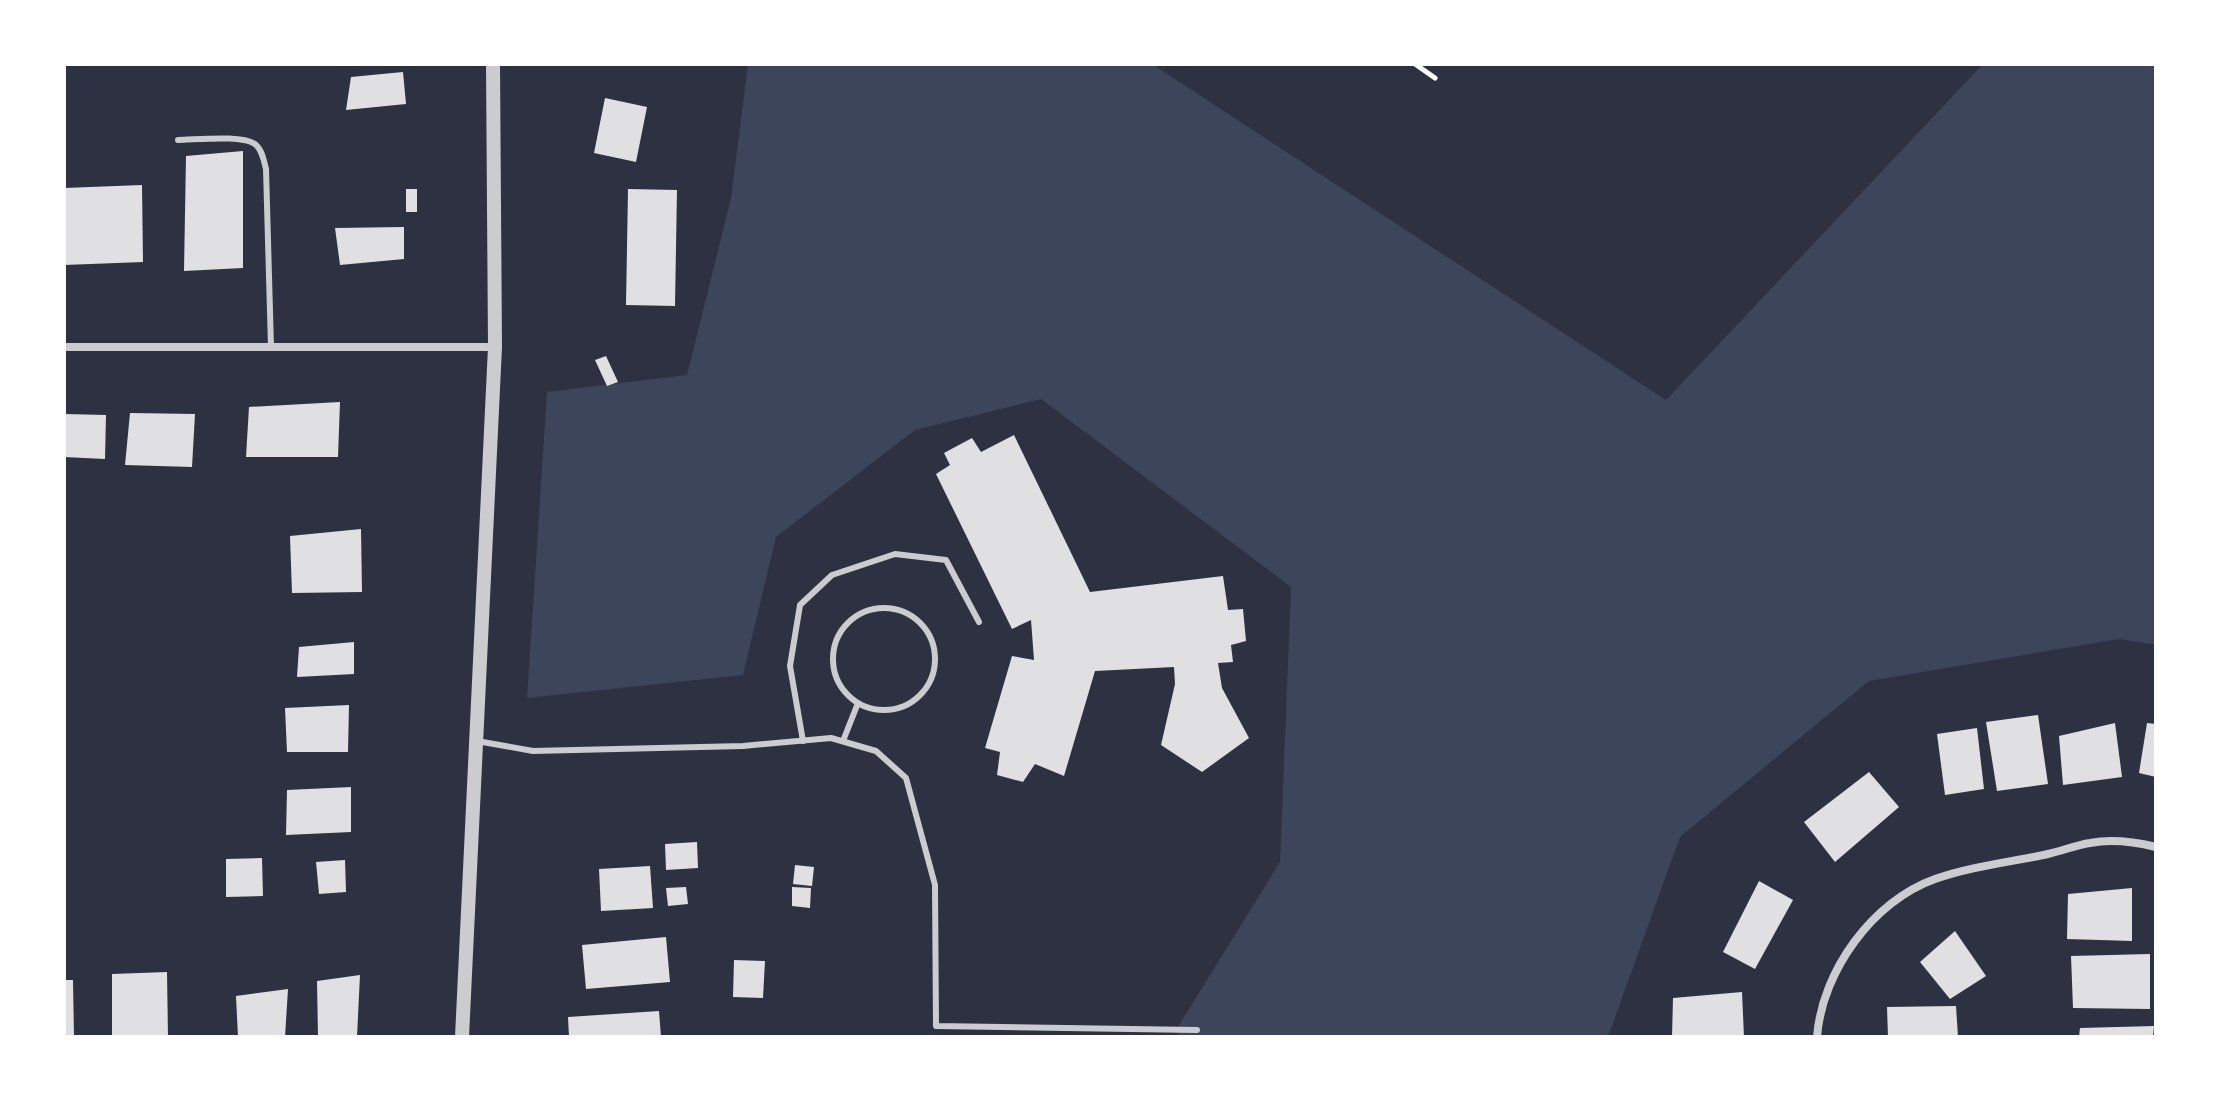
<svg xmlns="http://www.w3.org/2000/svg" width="2220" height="1101" font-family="Quicksand,sans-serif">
<rect width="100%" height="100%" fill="#2d3142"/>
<path fill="#3c4559" d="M748,64h404l514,336 317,-336h173v581l-37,-6 -250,42 -189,156 -72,200h-429l-3,-7 104,-168 11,-275 -250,-188 -126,31 -139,107 -33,138 -216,23 20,-306 140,-17 44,-177z"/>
<g fill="#e0e0e3">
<path d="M403,72l3,32 -60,6 5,-33z"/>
<path d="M605,98l42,9 -11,55 -42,-9z"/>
<path d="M243,151v117l-59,3 2,-115z"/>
<path d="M142,185l1,77 -79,3v-77z"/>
<rect x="406" y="189" width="11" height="23"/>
<path d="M628,189l49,1 -2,116 -49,-1z"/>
<path d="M404,227v32l-64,6 -5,-37z"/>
<path d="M606,356l12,26 -11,4 -12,-26z"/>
<path d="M340,402l-2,55h-92l3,-50z"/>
<path d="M130,413l65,1 -3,53 -67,-2z"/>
<path d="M64,414l42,1 -1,44 -41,-2z"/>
<path d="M1014,435l76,157 133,-16 5,34 15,-1 3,32 -15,4 2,17 -15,1 4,25 27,50 -47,34 -41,-27 14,-61 -1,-17 -79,4 -31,105 -29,-12 -12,18 -26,-7 3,-23 -15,-4 27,-92 22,4 -3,-40 -19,9 -76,-155 14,-9 -6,-12 28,-15 9,14z"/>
<path d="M361,529l1,63 -70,1 -2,-57z"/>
<path d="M354,642v32l-57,3 2,-30z"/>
<path d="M349,705l-1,47h-61l-2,-44z"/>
<path d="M2038,715l10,69 -51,7 -11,-69z"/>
<path d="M2115,723l7,54 -59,8 -4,-49z"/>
<path d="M2147,723l9,1v53l-17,-4z"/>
<path d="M1977,728l7,61 -39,6 -8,-61z"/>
<path d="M1869,772l30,35 -64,55 -31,-40z"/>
<path d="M351,787v45l-65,3 1,-45z"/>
<path d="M697,842l1,26 -32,2 -1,-26z"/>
<path d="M262,858l1,38 -37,1v-38z"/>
<path d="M345,860l1,32 -27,2 -3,-32z"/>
<path d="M795,865l19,2 -2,19 -19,-2z"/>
<path d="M650,866l3,42 -52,3 -2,-42z"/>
<path d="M1759,881l34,19 -38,69 -32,-17z"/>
<path d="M686,887l2,17 -20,2 -2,-18z"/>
<path d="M792,887l19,1 -1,20 -18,-2z"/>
<path d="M2132,888v53l-65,-2 1,-45z"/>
<path d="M1955,931l31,45 -36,23 -30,-37z"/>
<path d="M666,937l4,45 -84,7 -4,-44z"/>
<path d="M2150,954v55l-77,-1 -2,-52z"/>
<path d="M734,960l31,1 -2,37 -30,-1z"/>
<path d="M167,972l1,65h-56v-63z"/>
<path d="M360,975l-3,62h-39l-1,-56z"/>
<path d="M64,980h9l1,57h-10z"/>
<path d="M288,989l-3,48h-47l-2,-41z"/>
<path d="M1742,992l2,45h-72l1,-39z"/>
<path d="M1956,1006l2,31h-70l-1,-30z"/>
<path d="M659,1011l2,26h-92l-1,-20z"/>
<path d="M2154,1026l-1,11h-74l1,-9z"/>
</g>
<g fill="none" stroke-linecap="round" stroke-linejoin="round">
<path stroke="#fff" stroke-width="5" d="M1415,64l20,14"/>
<g stroke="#caccd0" stroke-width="6">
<path d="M178,140c17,0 66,-6 78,5 6,5 8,16 10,24l5,178"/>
<circle cx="884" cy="659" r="51"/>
<path d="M477,741l56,10 210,-5 88,-8 45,13 30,27 29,107 1,141 261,4"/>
<path d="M803,741l-13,-75 10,-61 32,-30 63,-21 51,6 33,62"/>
<path d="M843,741l15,-38"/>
</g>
<g stroke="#caccd0" stroke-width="8">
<path d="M64,347h431"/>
<path d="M1817,1037c5,-66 56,-136 118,-158 37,-13 76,-17 113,-25 14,-3 28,-9 42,-11 21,-4 45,-1 66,4"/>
</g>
<path stroke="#caccd0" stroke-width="14" d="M462,1037l33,-690 -2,-283"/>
</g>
<rect width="2220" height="1101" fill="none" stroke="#ffffff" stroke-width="132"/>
</svg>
